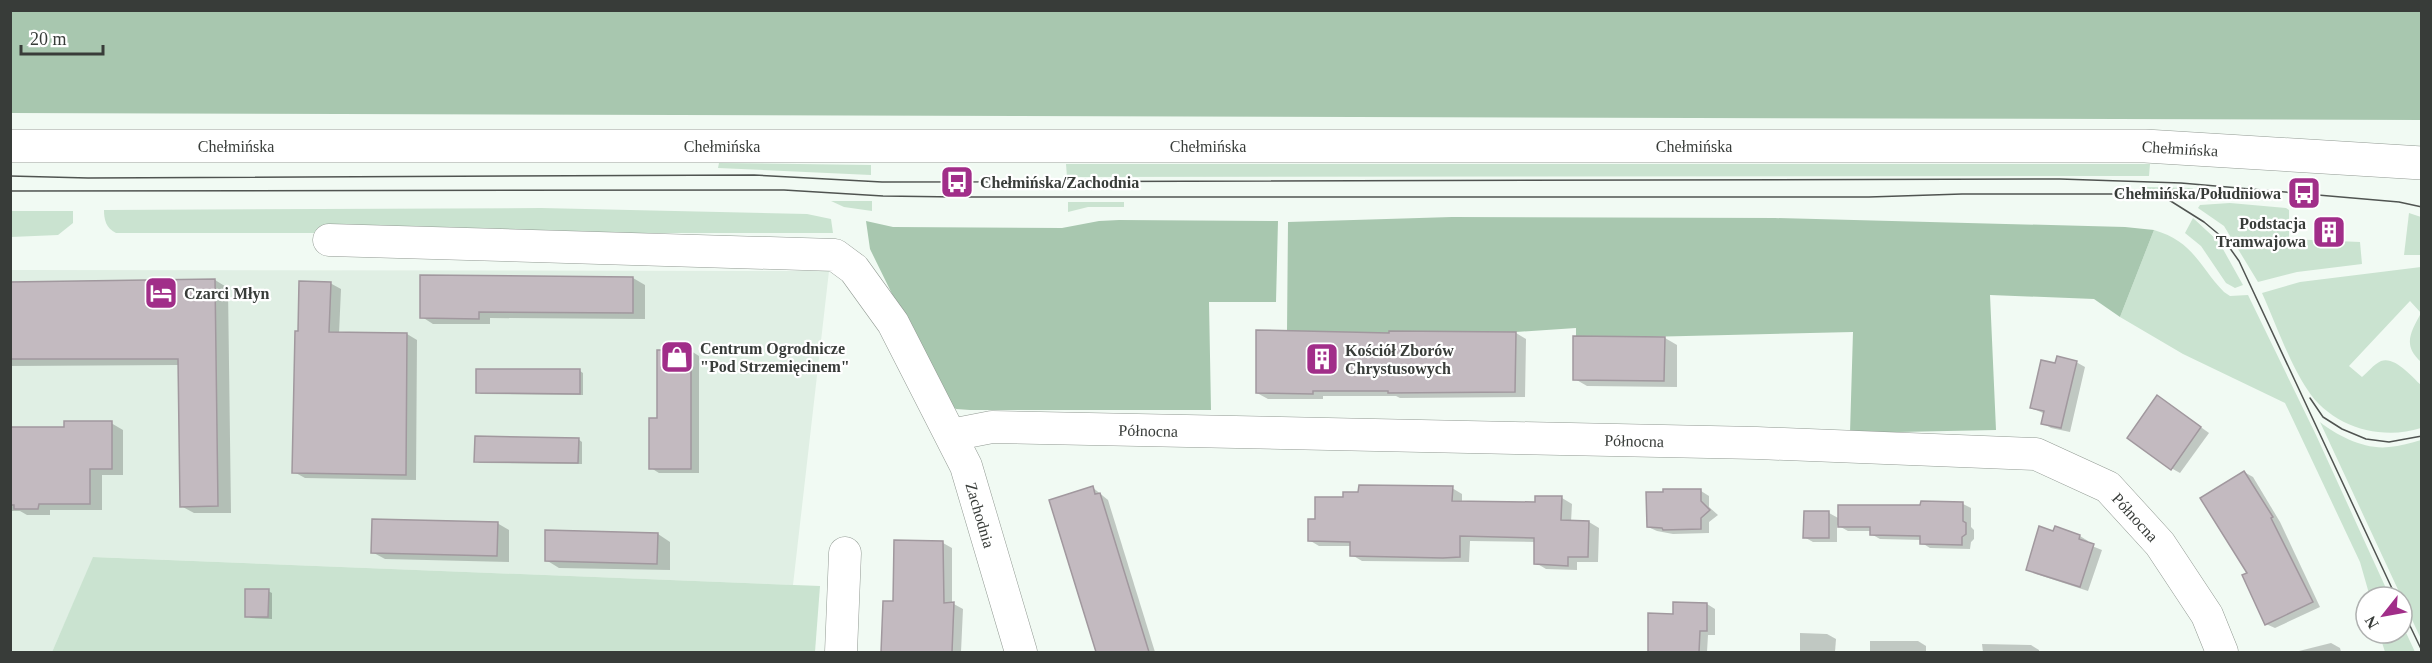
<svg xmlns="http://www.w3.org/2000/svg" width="2432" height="663" font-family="Georgia,serif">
<rect width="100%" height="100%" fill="#f1faf3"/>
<path fill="#e0efe4" d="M11,270l818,1 -36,314 -699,-28 -42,95h-41z"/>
<g fill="#cae3d0">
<path d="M719,163l152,2v10l-153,-7z"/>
<path d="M1066,164h1084l-1,12 -1082,1z"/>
<path d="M2146,187l47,1 -9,11 -37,-9z"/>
<path d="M831,201h41v10l-28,-4z"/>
<path d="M1068,202h56v5h-36l-20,5z"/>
<path d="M2230,203l56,5 3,2v29l71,3 2,22 -65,8 -39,10 -34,-56 -26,-18 2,-3z"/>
<path d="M541,208l266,6 24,5 2,14h-717c-10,-5 -12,-13 -12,-23z"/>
<path d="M10,211h63v12l-15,12 -47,2z"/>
<path d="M2409,213l12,4v38h-17z"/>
<path d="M2193,218l26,24 24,43 -8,3 -9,-5 -25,-37 -16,-13z"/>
<path d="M2154,230c40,12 44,35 70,62l6,4 18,-1 68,140 74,162h-20l-10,-35 -75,-159 -102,-49 -63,-37z"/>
<path d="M2421,267v95c-19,-17 -10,-30 0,-49l-11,-12 -61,65 13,11c5,-4 12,-13 19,-16 14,-5 31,16 40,24v43c-40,13 -90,-1 -114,-39 -17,-25 -32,-67 -45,-96l38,-11z"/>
<path d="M2320,422c17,14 46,28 69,25 11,-1 22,-4 32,-7v199z"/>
<path d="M93,557l727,29 -5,66h-763z"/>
<path d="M2402,624l13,28h-30l-6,-19h23z"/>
</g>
<g fill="#a8c7af">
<path d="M11,10h2410l1,110 -2411,-7z"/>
<path d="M1452,217l323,1 350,9 29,3 -34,87 -26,-18 -104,-4 6,135 -146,3 3,-101 -209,5 -68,-1v-8l-60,4 -127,-1v2l-102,-2 1,-109z"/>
<path d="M1119,220l159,1 -2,81h-67l2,108h-241l-14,-1 -12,-9 -74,-151 -4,-28 27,6 169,1 37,-7z"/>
</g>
<g fill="#0003">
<path d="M633,278l12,7v34l-155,-1v6h-57l-11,-7z"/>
<path d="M215,280l13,8 3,225h-37l-13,-7 -1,-141 -170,1v-83z"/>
<path d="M330,283l11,6 -2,45h68l10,6 -1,140 -111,-2 -11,-6 5,-139z"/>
<path d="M1516,333l10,6 -1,58 -125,1 -4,-2h-73v3h-55l-11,-6 133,-58z"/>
<path d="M1665,338l12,7v42l-90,-1 -12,-7z"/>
<path d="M659,351h32l8,5v117h-40l-8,-5 8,-49z"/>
<path d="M2076,362l9,5 -15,65 -19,-4 -8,-5 2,-9 -13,-6 24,-43z"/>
<path d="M580,371l3,2v22l-102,-1 -4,-2z"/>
<path d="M2166,402l43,31 -29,40 -9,-5z"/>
<path d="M111,423l12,7v45h-21v35h-52v5h-23l-7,-4h-10v-83l56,1z"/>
<path d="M578,439l4,3v22l-102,-1 -4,-2z"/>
<path d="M2244,472l9,5 27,45 40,85 -45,21 -9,-4 -17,-51z"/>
<path d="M1092,487l16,13 47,152h-58l-47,-151z"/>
<path d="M1452,488l10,6v9l75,1 25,-6 10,6 -1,18h18l10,6 -1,34h-21v8l-31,-1 -10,-6v-21l-66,-1 -1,21 -107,-1 -10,-6v-9h-33l-10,-6 7,-19 29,-22z"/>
<path d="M1701,491l8,5v11l9,8 -9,7v11l-36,1 -16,-3 -9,-4z"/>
<path d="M1963,504l8,4v19l3,3v9l-3,3 -1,7 -40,-1 -8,-5v-3l-42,-1 -9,-5v-3h-23l-11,-6v17h-24l-9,-5 25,-24 11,6 82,-12z"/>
<path d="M497,523l12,7v32l-124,-3 -13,-7z"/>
<path d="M2055,533l25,3 8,5 -1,3 15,6 -14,41 -52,-17 -9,-5z"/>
<path d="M658,534l12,8v28l-111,-2 -13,-8z"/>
<path d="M943,543l9,5v55l11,6 -2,43h-79l2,-49h11z"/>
<path d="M268,591l4,2v26l-21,-1 -4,-2z"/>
<path d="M1707,604l8,5v26h-7l-1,17h-58l1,-37 24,1z"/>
<path d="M1800,633l27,1 9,5 -1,13h-35z"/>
<path d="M1870,641h48l8,5v6h-56z"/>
<path d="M2331,643l9,5 1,4h-46z"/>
<path d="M1982,644l49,1 8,5v2h-56z"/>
</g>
<g fill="#c3bac0" stroke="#a1989e" stroke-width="1.5">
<path d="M420,275l213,2v36l-154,-1v7l-59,-1z"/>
<path d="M215,279l3,227 -38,1 -2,-148h-168v-77z"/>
<path d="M299,281l32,1 -2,50 78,1 -1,142 -114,-2 3,-142h3z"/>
<path d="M1256,330l133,3v-2l127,1 -1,60 -127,1v-2h-75v3l-57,-1z"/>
<path d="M1573,336l92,1 -1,44 -91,-1z"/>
<path d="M657,350h34v119h-42v-51h8z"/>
<path d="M2057,356l20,5 -16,67 -20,-4 3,-13 -14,-3 11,-48 14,3z"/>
<path d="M476,369h104v25l-104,-1z"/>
<path d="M2157,395l44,32 -30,43 -44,-32z"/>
<path d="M64,421h48v48h-22v35h-51l-1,5h-24v-4h-4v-78h54z"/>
<path d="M475,436l104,2 -1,25 -104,-1z"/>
<path d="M2244,471l29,46 -2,1 42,84 -48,23 -23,-50 5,-2 -47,-75z"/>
<path d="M1359,485l94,1 -1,15 83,1v-6h27l-1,24 28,1 -1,36h-20v9l-34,-2v-26l-74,-2v21l-17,1 -93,-2v-14l-42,-1v-22h7v-22h28v-5h15z"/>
<path d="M1093,486l2,8 5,-1 49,159h-53l-47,-152z"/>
<path d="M1663,489h38v12l9,9 -9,8v11l-38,1 -1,-2 -15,-1 -1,-35h17z"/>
<path d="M1921,501l42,1v19l3,2v11l-4,3v8l-42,-1v-8l-50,-1v-8h-32v-22h82z"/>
<path d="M1804,511h25v27h-26z"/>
<path d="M372,519l126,3 -1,34 -126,-3z"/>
<path d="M2039,526l14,5 2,-5 25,9 -1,4 15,5 -14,43 -54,-17z"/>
<path d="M545,530l113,3 -1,31 -112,-3z"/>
<path d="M894,540l49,1 1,62 10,-1 -2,50h-71l2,-51h10z"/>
<path d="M245,589h24l-1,28h-23z"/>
<path d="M1673,602l34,1v28h-7l-1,21h-51v-39l25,1z"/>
</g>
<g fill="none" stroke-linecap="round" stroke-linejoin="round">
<g stroke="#929a93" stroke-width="33">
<g id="minor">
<path id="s1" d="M329,240l506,15 19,14 39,54 73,143 55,186"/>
<path id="s2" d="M951,435l41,-8 765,16 279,11 72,33 52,57 47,71 15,37"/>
<path d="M841,652l4,-99"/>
</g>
</g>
<g stroke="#929a93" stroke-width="34">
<g id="secondary">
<path id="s3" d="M10,146h2135l277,17"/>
</g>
</g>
<use href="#minor" stroke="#fff" stroke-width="32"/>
<use href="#secondary" stroke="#fff" stroke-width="33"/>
<g stroke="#505451" stroke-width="1.5">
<path d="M10,176l78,2 666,-3 128,7 1178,-3 121,4 218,19 23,5"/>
<path d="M10,191l774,-1 99,6 74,1h912l93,-3h159l48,6 35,22 18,15 17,24 157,336"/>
<path d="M2310,398l13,19 19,12 24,10 23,3 33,-6"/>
<path d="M2402,609l20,42"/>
</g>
</g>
<defs>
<g id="bus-square" transform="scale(1.725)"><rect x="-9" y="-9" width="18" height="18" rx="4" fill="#a12e89" stroke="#fff"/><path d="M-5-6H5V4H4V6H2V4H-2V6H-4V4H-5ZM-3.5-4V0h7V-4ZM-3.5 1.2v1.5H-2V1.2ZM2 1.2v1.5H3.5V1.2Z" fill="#fff"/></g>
<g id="building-square" transform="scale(1.725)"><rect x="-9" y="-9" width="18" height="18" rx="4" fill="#a12e89" stroke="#fff"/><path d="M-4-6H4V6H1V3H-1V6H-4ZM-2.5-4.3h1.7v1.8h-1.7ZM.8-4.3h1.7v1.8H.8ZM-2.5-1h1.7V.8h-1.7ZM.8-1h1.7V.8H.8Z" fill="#fff"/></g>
<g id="hotel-square" transform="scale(1.725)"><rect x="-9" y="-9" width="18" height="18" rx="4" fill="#a12e89" stroke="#fff"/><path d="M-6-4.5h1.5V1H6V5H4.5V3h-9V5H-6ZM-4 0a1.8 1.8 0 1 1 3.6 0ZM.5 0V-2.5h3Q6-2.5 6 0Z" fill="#fff"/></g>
<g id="shop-square" transform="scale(1.725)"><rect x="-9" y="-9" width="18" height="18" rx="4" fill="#a12e89" stroke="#fff"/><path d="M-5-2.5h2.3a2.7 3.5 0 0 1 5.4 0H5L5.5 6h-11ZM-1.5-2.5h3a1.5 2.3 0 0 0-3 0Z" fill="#fff"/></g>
</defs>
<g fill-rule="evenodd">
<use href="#bus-square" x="957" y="182"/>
<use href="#bus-square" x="2304" y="193"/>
<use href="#building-square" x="2329" y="232"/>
<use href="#hotel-square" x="161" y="293"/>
<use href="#shop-square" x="677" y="357"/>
<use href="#building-square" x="1322" y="359"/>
</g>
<g text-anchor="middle" stroke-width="4.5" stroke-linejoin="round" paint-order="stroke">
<g font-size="16" fill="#383c39" stroke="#fff">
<text dy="6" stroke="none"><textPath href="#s3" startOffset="1198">Chełmińska</textPath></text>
<text dy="6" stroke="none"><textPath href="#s3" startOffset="1684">Chełmińska</textPath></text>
<text dy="6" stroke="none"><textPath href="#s3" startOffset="226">Chełmińska</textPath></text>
<text dy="6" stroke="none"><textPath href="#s3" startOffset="712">Chełmińska</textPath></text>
<text dy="6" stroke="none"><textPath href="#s3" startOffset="2170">Chełmińska</textPath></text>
<text dy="6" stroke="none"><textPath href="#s2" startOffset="198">Północna</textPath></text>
<text dy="6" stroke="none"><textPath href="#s2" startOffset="684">Północna</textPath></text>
<text dy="6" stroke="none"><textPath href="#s1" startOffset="808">Zachodnia</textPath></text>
<text dy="6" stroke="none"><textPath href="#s2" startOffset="1206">Północna</textPath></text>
</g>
<g font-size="16" font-weight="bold" fill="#383c39" stroke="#fff" text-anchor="start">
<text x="980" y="188">Chełmińska/Zachodnia</text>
<text x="2281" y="199" text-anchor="end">Chełmińska/Południowa</text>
<text x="2306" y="229" text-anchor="end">Podstacja<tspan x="2306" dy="18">Tramwajowa</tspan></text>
<text x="184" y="299">Czarci Młyn</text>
<text x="700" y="354">Centrum Ogrodnicze<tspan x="700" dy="18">"Pod Strzemięcinem"</tspan></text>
<text x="1345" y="356">Kościół Zborów<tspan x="1345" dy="18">Chrystusowych</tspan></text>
</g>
</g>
<rect width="2432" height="663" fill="none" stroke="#383c39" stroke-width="24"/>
<g transform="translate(2384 615) rotate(239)"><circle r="28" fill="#ffffff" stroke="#afb1b0" stroke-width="1.5"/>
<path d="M0-4.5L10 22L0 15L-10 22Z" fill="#a12e89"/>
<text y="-9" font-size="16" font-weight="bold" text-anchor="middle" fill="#383c39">N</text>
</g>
<path d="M21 45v9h82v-9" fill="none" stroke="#383c39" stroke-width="3"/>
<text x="30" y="45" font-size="18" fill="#383c39" stroke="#ffffff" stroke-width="4.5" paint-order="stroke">20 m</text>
</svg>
